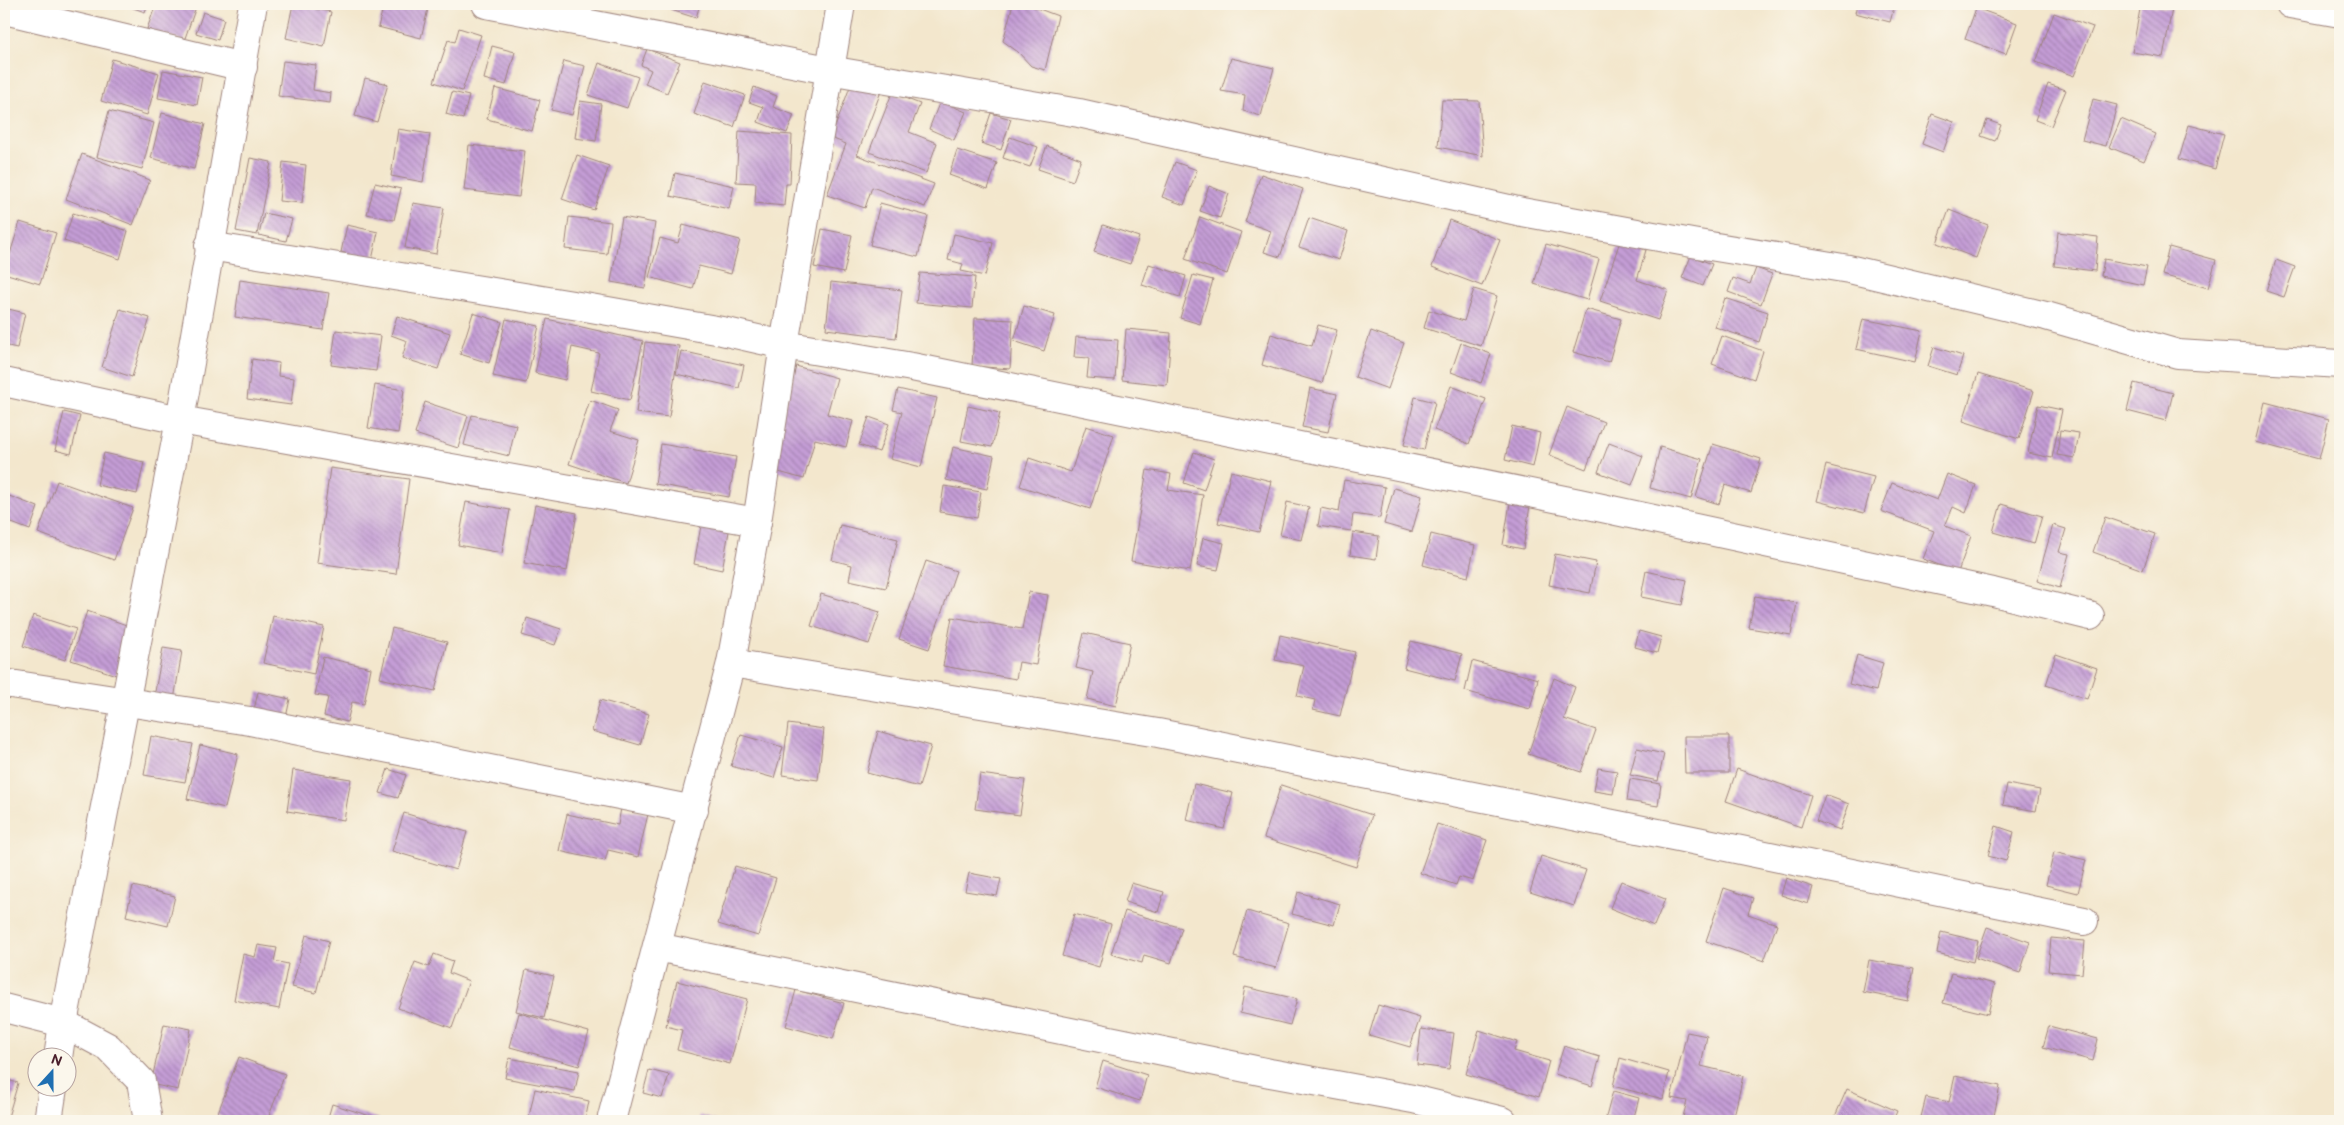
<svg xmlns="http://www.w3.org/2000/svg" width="2344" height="1125" font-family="'Balsamiq Sans',sans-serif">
<defs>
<pattern id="building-back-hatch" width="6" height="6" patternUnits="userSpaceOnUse" patternTransform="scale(1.25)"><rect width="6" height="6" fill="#c49dd6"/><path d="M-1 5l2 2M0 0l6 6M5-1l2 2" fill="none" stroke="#a17fae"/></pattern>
</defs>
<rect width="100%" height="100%" fill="#fbf7ec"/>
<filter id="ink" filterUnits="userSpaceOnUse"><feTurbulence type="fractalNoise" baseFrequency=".02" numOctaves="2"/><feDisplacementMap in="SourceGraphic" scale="10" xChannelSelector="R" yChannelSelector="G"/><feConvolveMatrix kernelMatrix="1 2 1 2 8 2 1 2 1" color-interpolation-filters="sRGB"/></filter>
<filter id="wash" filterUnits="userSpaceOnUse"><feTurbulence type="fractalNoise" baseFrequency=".0096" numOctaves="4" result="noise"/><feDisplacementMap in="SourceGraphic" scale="20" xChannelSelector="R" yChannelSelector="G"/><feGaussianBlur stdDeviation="1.12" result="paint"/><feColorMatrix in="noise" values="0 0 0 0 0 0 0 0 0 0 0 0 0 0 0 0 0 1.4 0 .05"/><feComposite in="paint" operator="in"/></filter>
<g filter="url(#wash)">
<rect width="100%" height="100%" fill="#f3e7cd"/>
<g id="blocks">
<g fill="url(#building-back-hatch)">
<path d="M122,4h26l-3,8z"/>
<path d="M156,4h41l-13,37 -37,-12z"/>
<path d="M293,4l38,8 -7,35 -38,-9z"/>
<path d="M384,4h23l21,5 -7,29 -43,-11z"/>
<path d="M673,4h27l-4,14 -25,-8z"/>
<path d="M1013,4h13l32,12 -13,54 -14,-4 -13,-14 -15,-11z"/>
<path d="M1857,4h38l-5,18 -35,-9z"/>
<path d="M2141,4l31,5 -9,48 -31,-5z"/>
<path d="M1976,8l41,15 -11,31 -41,-15z"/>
<path d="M203,12l21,7 -6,21 -22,-7z"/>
<path d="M2054,13l39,14 -19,49 -38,-14z"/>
<path d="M459,28l22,7 -19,56 -28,-9 14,-42 7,2z"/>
<path d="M492,46l23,6 -9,33 -22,-6z"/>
<path d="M647,49l33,13 -13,31 -22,-9 6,-14 -10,-5z"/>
<path d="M1231,58l43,10 -13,48 -18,-5 2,-16 -24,-4z"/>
<path d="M112,59l47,14 -12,42 -46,-14z"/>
<path d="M283,61l33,4 -3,25 18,3 -1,10 -52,-7z"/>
<path d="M564,61l21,5 -13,49 -21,-5z"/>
<path d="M599,63l39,14 -11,31 -39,-13z"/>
<path d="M163,70l39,7 -5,28 -39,-7z"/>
<path d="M365,78l23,6 -11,38 -22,-6z"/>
<path d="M705,81l40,14 -11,32 -40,-13z"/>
<path d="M851,84l29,10 -23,61 77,29 -9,23 -53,-20 -7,21 -38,-13 19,-51 -15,-6z"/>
<path d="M2048,84l18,6 -15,36 -16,-6z"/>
<path d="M754,87l23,9 -4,11 21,8 -7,18 -29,-11 5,-15 -14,-5z"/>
<path d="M495,88l45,12 -8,31 -45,-12z"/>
<path d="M452,92l17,4 -6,23 -17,-5z"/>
<path d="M892,93l28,11 -11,28 28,11 -11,30 -57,-21z"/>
<path d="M2093,99l24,6 -11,41 -24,-6z"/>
<path d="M1442,100l37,1 4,55 -45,-9z"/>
<path d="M580,101l21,3 -5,37 -21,-3z"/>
<path d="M940,101l26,11 -12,28 -25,-11z"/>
<path d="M109,111l45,12 -12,46 -45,-12z"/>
<path d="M162,113l43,11 -11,45 -43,-11z"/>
<path d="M991,113l20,6 -10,31 -20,-7z"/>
<path d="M1932,114l22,8 -11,30 -21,-8z"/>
<path d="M2121,119l35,15 -12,27 -35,-14z"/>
<path d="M1987,120l14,5 -6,16 -14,-5z"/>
<path d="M2189,125l35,9 -9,35 -36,-10z"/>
<path d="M398,129l32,5 -7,48 -32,-6z"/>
<path d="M739,131l53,4 -2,49h-4l-2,22 -29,-3 1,-20 -20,-1z"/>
<path d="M1010,137l28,10 -8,20 -27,-9z"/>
<path d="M469,145l56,6 -6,46 -55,-7z"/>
<path d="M1047,146l34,13 -8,22 -35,-12z"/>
<path d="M957,150l40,13 -9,26 -39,-14z"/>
<path d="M82,154l68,26 -17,45 -67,-26z"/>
<path d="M577,155l32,11 -15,44 -32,-11z"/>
<path d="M250,158l21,4 -14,73 -21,-4z"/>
<path d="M283,162l23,3 -4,38 -23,-2z"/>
<path d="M1175,162l22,8 -13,35 -22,-8z"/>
<path d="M675,173l59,13 -5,23 -59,-13z"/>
<path d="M1261,174l42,15 -23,68 -16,-5 7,-21 -26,-9z"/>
<path d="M375,183l26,6 -7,31 -27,-6z"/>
<path d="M1209,186l20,8 -9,24 -20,-7z"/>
<path d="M413,203l31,5 -8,46 -31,-6z"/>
<path d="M880,203l48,13 -10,41 -48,-12z"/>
<path d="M1949,210l39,15 -12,33 -39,-15z"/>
<path d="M73,213l55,18 -8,28 -56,-18z"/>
<path d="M264,213l28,6 -6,22 -27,-6z"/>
<path d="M569,217l42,5 -4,32 -42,-5z"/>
<path d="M622,217l33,6 -10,65 -34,-6z"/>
<path d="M1200,217l41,15 -14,42 -42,-15z"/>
<path d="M1309,218l39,13 -9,29 -40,-13z"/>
<path d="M1449,220l51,20 -18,46 -50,-19z"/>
<path d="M20,222l36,11 -16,51 -36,-11z"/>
<path d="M347,225l31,7 -6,28 -31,-8z"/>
<path d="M683,225l57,15 -9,34 -32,-8 -6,23 -44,-12 11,-39 18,5z"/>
<path d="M1103,225l36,12 -9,27 -36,-12z"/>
<path d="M822,229l30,6 -8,38 -30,-6z"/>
<path d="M2058,232l40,5 -3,34 -41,-5z"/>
<path d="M954,234l39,9 -8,33 -24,-5 2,-7 -15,-4z"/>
<path d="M1620,241l26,9 -9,30 31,10 -10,30 -58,-19z"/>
<path d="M1546,244l53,15 -12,41 -53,-16z"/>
<path d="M2169,247l47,13 -8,28 -46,-13z"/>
<path d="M1691,256l21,8 -9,22 -21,-8z"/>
<path d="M2104,259l43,8 -4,18 -42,-9z"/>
<path d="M2276,260l19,7 -11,30 -18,-6z"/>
<path d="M1149,264l37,12 -6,21 -38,-12z"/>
<path d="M1756,268l16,6 -11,30 -33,-12 5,-14 17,6z"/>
<path d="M920,273l55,4 -3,31 -56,-5z"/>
<path d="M1193,275l20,5 -13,44 -20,-6z"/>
<path d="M240,280l89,13 -6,37 -88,-13z"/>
<path d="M831,282l71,8 -6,48 -70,-9z"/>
<path d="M1474,289l23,7 -16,50 -57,-18 5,-18 35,11z"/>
<path d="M1725,298l43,14 -9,30 -44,-15z"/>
<path d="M1024,306l31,9 -11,36 -30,-10z"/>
<path d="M4,308l21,5 -8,35 -13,-3z"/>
<path d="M120,309l30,9 -18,59 -30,-10z"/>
<path d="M1586,309l35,10 -12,43 -36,-10z"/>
<path d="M473,313l29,9 -13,41 -29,-9z"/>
<path d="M397,316l53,17 -12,36 -36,-11 5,-17 -16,-6z"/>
<path d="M975,318l38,2 -3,49 -38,-3z"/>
<path d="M506,319l33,7 -13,57 -33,-7z"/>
<path d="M547,319l96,22 -13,59 -39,-9 8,-38 -27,-6 -7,33 -30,-7z"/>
<path d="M1863,319l59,12 -7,31 -59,-13z"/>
<path d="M1318,325l19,5 -15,53 -60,-18 9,-31 41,12z"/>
<path d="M1126,329l45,4 -4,52 -45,-5z"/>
<path d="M336,330l45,6 -5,35 -45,-6z"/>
<path d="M1371,331l33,12 -16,46 -33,-12z"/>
<path d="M1722,336l41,15 -9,28 -42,-15z"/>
<path d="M1076,337l42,3 -3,40 -28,-2 2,-20 -15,-1z"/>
<path d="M645,342l34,4 -10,71 -33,-4z"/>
<path d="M1461,343l30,11 -10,29 -30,-11z"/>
<path d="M1934,347l29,9 -6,19 -29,-9z"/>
<path d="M681,351l63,14 -5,23 -63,-14z"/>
<path d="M252,359l27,4 -1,13 16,2 -3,27 -44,-6z"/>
<path d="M796,366l41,12 -10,36 26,7 -7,26 -31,-8 -11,40 -36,-10z"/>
<path d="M1978,374l56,17 -15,48 -56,-18z"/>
<path d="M2134,383l39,10 -7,28 -39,-10z"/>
<path d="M375,385l29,5 -6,43 -30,-5z"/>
<path d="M1451,386l35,13 -17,45 -35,-14z"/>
<path d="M1310,388l27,6 -9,38 -26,-5z"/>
<path d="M898,389l39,9 -16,69 -31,-8 12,-47 -9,-2z"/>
<path d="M1415,397l20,5 -11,48 -20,-5z"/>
<path d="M590,400l28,10 -8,21 29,9 -13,43 -57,-19z"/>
<path d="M425,402l43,14 -10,32 -43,-14z"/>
<path d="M2265,402l64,17 -10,40 -64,-17z"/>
<path d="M2038,405l24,5 -10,48 -24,-5z"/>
<path d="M968,406l32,7 -8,34 -31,-6z"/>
<path d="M1567,407l37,15 -18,47 -37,-14z"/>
<path d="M64,412l16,4 -9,38 -16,-4z"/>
<path d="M472,415l44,10 -7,31 -45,-11z"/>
<path d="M869,417l20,7 -10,28 -20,-7z"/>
<path d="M1086,426l28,9 -24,74 -70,-23 9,-28 42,14z"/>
<path d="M1512,426l28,7 -7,34 -28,-7z"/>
<path d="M2060,430l19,3 -4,25 -18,-3z"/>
<path d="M1609,443l34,13 -11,29 -34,-13z"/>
<path d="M661,444l75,13 -7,40 -74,-13z"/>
<path d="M1713,444l48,15 -10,34 -26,-8 -6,19 -23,-7z"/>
<path d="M953,447l41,9 -7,33 -41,-9z"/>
<path d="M1660,447l42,12 -11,40 -41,-11z"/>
<path d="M1194,452l20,7 -10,31 -20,-7z"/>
<path d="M104,453l40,9 -7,32 -40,-9z"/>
<path d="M1826,465l48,12 -10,36 -47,-12z"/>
<path d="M330,468l79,11 -13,95 -79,-11z"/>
<path d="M1147,470l24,4 -3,16 35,5 -13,76 -59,-10z"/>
<path d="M1231,471l40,10 -12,51 -41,-9z"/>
<path d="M1947,474l29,11 -10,28 -13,-6 -8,19 26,10 -13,36 -35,-13 11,-28 -53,-20 11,-28 45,17z"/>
<path d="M1344,480l41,7 -5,31 -27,-4 -2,17 -33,-5 3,-18 18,4z"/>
<path d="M57,481l76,27 -19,52 -76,-27z"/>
<path d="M944,486l37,6 -4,26 -37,-6z"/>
<path d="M1394,488l28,8 -10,36 -28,-8z"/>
<path d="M4,494l34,13 -8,23 -26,-10z"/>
<path d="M466,502l44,8 -8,43 -44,-8z"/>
<path d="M1287,502l22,5 -8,33 -21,-5z"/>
<path d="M1510,503l20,3 -7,43 -20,-4z"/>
<path d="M2001,504l41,12 -8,28 -41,-12z"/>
<path d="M535,505l42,8 -10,58 -43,-8z"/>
<path d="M2105,517l50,17 -12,36 -50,-18z"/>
<path d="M702,520l28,6 -8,44 -28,-6z"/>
<path d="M840,525l58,14 -12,49 -37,-8 3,-15 -20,-5z"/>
<path d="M2053,525l13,4 -7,23 10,2 -9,34 -23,-7z"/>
<path d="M1353,532l26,4 -3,23 -26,-4z"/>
<path d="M1431,534l44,11 -7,32 -45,-12z"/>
<path d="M1203,538l21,5 -6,27 -21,-4z"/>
<path d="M1555,554l41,8 -6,31 -41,-8z"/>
<path d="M926,561l30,10 -27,78 -30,-10z"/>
<path d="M1646,571l41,9 -5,25 -41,-8z"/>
<path d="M1029,592l19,3 -12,70 -17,-3 -3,17 -73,-13 9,-49 70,12z"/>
<path d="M821,594l59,18 -11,32 -58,-18z"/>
<path d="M1755,596l42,7 -6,32 -42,-7z"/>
<path d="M87,611l45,16 -16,48 -45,-15z"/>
<path d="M33,615l43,14 -11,31 -42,-14z"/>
<path d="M273,616l51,11 -10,47 -51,-11z"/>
<path d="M527,618l34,11 -6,16 -33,-10z"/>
<path d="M392,628l55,14 -12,49 -55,-13z"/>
<path d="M1639,631l22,6 -4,16 -22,-6z"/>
<path d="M1084,633l46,10 -14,63 -29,-7 6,-27 -17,-4z"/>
<path d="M1280,635l75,17 -15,64 -27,-6 2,-10 -18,-4 7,-30 -29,-6z"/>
<path d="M1411,641l51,13 -7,27 -51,-13z"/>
<path d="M163,648l19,3 -8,49 -20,-3z"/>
<path d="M2056,654l41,14 -10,31 -41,-14z"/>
<path d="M1857,655l26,8 -7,28 -27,-7z"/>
<path d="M323,657l48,11 -7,36 -12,-2 -5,20 -23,-6 4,-19 -13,-2z"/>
<path d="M1472,661l66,18 -8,30 -65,-18z"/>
<path d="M1554,678l21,9 -11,32 32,11 -15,42 -53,-18z"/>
<path d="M258,692l32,7 -5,23 -32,-8z"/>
<path d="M600,700l49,14 -9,31 -48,-14z"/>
<path d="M788,724l36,5 -6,51 -36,-5z"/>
<path d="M878,731l53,15 -12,41 -52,-14z"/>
<path d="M741,735l42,12 -9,31 -43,-12z"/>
<path d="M151,736l42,8 -8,38 -41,-7z"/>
<path d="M1684,736h45v37h-44z"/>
<path d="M200,745l38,9 -13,54 -38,-9z"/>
<path d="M1637,748l27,6 -6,27 -28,-6z"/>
<path d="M1598,768l19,3 -4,23 -19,-3z"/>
<path d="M388,769l18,6 -8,23 -18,-5z"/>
<path d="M1737,769l74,26 -10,32 -75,-26z"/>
<path d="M293,770l58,9 -7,41 -57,-9z"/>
<path d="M980,774l45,6 -5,35 -45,-6z"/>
<path d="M1630,779l31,5 -3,22 -31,-5z"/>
<path d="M1194,784l39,9 -9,36 -38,-9z"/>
<path d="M2007,784l33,6 -4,21 -33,-6z"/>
<path d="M1281,785l91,30 -16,52 -92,-29z"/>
<path d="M1825,795l24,9 -9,26 -24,-9z"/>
<path d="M621,808l27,6 -10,43 -30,-7 -3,11 -46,-10 8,-37 51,11z"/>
<path d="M404,813l63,19 -11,38 -64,-19z"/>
<path d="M1437,824l50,16 -14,41 -14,-4 -3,8 -36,-12z"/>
<path d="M1996,826l18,6 -8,29 -18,-5z"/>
<path d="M2054,852l32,8 -8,33 -32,-8z"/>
<path d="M1541,856l45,14 -12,36 -44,-14z"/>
<path d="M735,866l41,12 -18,58 -40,-12z"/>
<path d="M969,873l32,6 -4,17 -32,-5z"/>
<path d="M1786,878l27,9 -5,17 -27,-9z"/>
<path d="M1621,881l44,18 -11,27 -44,-18z"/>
<path d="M1131,883l33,9 -6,20 -33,-10z"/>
<path d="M133,886l42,10 -7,30 -42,-10z"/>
<path d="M1724,888l29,10 -5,16 29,10 -13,37 -58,-20z"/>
<path d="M1298,892l42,12 -6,21 -42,-11z"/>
<path d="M1125,911l57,17 -11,35 -27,-8 -2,8 -31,-9z"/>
<path d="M1247,911l42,12 -13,45 -42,-11z"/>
<path d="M1074,914l37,10 -12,43 -37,-11z"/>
<path d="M1987,927l43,15 -10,31 -44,-15z"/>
<path d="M1941,932l37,9 -5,21 -36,-9z"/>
<path d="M306,935l23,6 -13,52 -24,-6z"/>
<path d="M2051,938l34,3 -3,33 -34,-3z"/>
<path d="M258,945l19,3 -3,13 14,3 -9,45 -45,-9 9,-46 12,3z"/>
<path d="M434,954l19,7 -4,12 20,8 -17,47 -54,-20 17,-46 14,5z"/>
<path d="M1869,960l45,8 -6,33 -45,-9z"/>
<path d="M526,970l28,6 -10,42 -28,-7z"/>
<path d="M1951,973l44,11 -7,30 -45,-11z"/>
<path d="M677,981l70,18 -17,65 -53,-14 5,-20 -16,-4z"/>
<path d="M1245,987l52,12 -7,26 -50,-12z"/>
<path d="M796,990l48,13 -11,36 -47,-13z"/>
<path d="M1378,1005l42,13 -10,29 -41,-12z"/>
<path d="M519,1013l70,19 -10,34 -69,-19z"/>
<path d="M164,1024l27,5 -13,61 -27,-6z"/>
<path d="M2049,1026l49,13 -5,22 -50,-14z"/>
<path d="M1421,1029l33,4 -5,36 -32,-4z"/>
<path d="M1479,1030l38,12 -3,9 35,10 -10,36 -73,-23z"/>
<path d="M1687,1032l20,4 -6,30 42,10 -10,45h-51l5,-20 -16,-3z"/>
<path d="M1564,1046l36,11 -8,29 -37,-12z"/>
<path d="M239,1057l46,17 -18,47h-34l-16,-6z"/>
<path d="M509,1058l70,13 -4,20 -70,-13z"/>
<path d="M1620,1058l49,14 -6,27 -50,-13z"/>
<path d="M1103,1061l44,14 -7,26 -45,-14z"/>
<path d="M649,1070l20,5 -7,23 -19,-5z"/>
<path d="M1955,1076l45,10 -7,35h-73l6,-24 23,5z"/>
<path d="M4,1079l14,4 -10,34 -4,-1z"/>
<path d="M535,1089l54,12 -4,20h-57z"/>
<path d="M1847,1089l50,22 -4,10h-60z"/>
<path d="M1613,1091l26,7 -6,23h-13l-14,-4z"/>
<path d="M332,1104l54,17h-59z"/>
<path d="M700,1115l17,6h-19z"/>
</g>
</g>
</g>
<g filter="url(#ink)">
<use href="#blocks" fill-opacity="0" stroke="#9e837c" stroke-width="1"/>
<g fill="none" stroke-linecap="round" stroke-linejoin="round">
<g stroke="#9e837c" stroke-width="30">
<g id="minor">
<path d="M486,4l343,66 250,43 443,99 170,31 157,26 197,47 132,38 162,10"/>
<path d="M2290,4l50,9"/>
<path d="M4,10l239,57"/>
<path d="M209,246l376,61 137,24 62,14 128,22 667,136 414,89 97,24"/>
<path d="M4,382l176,38 577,102"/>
<path d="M731,663l427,70 520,104 406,84"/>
<path d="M4,683l246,38 444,89"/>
<path d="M657,947l613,126 143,26 90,22"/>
<path d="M4,1008l59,15 45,24 33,34 7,40"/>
<path d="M58,1058l5,-35 117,-603 73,-416"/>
<path d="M48,1121l5,-33"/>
<path d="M611,1121l120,-458 26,-141 27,-177 57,-341"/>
</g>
</g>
<use href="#minor" stroke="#fff" stroke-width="28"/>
</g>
</g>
<rect width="2344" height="1125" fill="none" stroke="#fbf7ec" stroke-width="20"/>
<g transform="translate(52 1072) rotate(21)"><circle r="24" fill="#fbf7ec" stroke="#b4a19f"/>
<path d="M0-4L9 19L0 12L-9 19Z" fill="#1f6fb2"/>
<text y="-8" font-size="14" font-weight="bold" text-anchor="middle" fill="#4a1f2b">N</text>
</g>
</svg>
